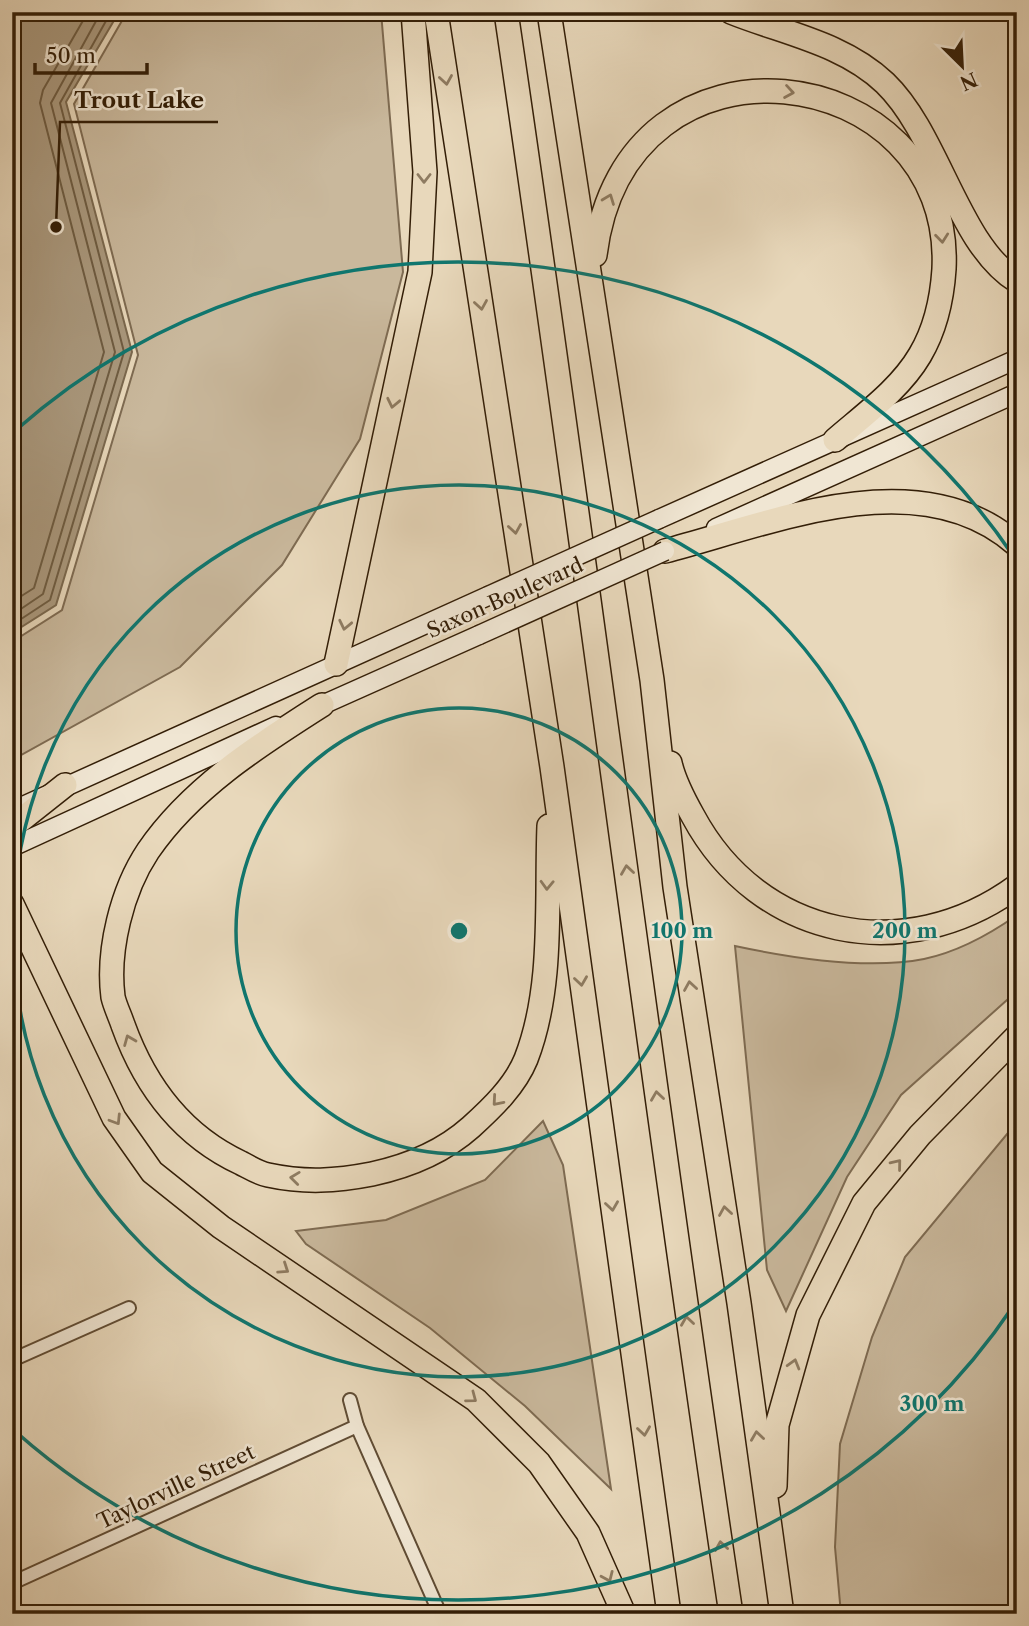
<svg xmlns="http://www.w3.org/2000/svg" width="1029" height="1626" font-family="'Libre Caslon Text',serif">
<rect width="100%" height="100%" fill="#e8d8bb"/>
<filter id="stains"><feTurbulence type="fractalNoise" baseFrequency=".00286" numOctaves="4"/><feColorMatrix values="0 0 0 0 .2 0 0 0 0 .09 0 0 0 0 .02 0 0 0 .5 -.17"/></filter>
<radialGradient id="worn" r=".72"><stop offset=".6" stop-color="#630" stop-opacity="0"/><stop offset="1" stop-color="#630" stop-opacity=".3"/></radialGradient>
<g fill="#c9b89c" stroke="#7e6b52" stroke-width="2">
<path d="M127,12h254l22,260 -43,167 -78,126 -102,102 -168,93v-118l50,-32 76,-255 -64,-251z"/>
<path d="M1017,915v76l-116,104 -54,82 -61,134 -19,-41 -32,-324c56,12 132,24 189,13 33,-7 66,-25 93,-44z"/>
<path d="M543,1121l20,44 48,324 -86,-83 -95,-78 -124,-84 -10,-13 90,-11 99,-40z"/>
<path d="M1017,1122v492h-176l-6,-67 5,-103 32,-107 33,-80z"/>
</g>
<path fill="#aa997e" stroke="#7a684e" stroke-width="2" d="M12,12h107l-53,90 66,250 -76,253 -44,28z"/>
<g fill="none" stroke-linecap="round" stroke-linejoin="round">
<g stroke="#6e5c42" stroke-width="2">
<path d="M12,602l22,-14 70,-236 -64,-249 3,-13 45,-78"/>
<path d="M12,615l31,-21 72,-242 -64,-249 50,-91"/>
<path d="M12,625l38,-25 74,-248 -64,-249 51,-91"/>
</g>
<g stroke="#604c34" stroke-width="16">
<g id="street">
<path d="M12,1360l117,-52"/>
<path d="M350,1400l7,26 83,188"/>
<path d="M12,1583l345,-157"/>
</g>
</g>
<g stroke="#331e07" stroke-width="21">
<g id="secondary">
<path d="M659,519l358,-160"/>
<path d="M716,528l301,-135"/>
<path d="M311,710l168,-75"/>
<path d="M12,811l476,-215"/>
<path d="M12,847l264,-121"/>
</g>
</g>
<g stroke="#331e07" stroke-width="26">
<g id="highway">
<path d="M436,12l116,755 117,847"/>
<path d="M506,12c79,534 145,1069 225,1602"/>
<path d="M549,12l103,668 23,207 64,416 43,311"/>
<path d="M731,12c52,21 112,31 154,71 54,52 73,162 132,198"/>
<path d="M595,255c30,-243 359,-197 349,14 -2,31 -8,59 -24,86 -20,34 -55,59 -85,85"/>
<path d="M665,551c108,-28 255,-92 352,-6"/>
<path d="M336,664l84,-392 5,-100 -12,-160"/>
<path d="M322,705c-63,40 -131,83 -174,146 -26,39 -41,99 -35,146 2,9 7,19 10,28 22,61 58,110 118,138 8,4 17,10 27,12 37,8 68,6 104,-1 37,-8 71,-22 99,-47 21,-19 44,-41 55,-68 28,-72 20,-157 23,-233"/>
<path d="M670,763c4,18 14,37 23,53 66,123 212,152 324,70"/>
<path d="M12,827l53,-42"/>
<path d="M12,904l102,214 38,54 69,55 255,173 63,63 49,70 36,81"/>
<path d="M775,1486l2,-61 31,-110 56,-112 56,-68 97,-99"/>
</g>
</g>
<use href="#street" stroke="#f0e6d3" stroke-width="12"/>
<use href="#secondary" stroke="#f0e6d3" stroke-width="18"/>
<use href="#highway" stroke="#e8d8bb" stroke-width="23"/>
<g stroke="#331e07" stroke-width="21" stroke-linecap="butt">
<g id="secondary-bridge">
<path d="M488,596l171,-77"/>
<path d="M479,635l186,-84"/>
</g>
</g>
<use href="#secondary-bridge" stroke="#f0e6d3" stroke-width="18"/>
</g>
<defs><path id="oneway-chevron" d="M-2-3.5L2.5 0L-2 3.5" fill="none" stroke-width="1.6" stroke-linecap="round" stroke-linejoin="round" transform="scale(1.75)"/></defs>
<g stroke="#8e7b61">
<use href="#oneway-chevron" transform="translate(446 80) rotate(81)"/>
<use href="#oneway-chevron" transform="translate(789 92) rotate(9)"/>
<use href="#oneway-chevron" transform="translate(424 178) rotate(90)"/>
<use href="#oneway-chevron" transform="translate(609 199) rotate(-69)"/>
<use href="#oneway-chevron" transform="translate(942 238) rotate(84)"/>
<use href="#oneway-chevron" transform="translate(481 305) rotate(81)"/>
<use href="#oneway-chevron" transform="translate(393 403) rotate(102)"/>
<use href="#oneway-chevron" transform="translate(515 529) rotate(81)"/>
<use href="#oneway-chevron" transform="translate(345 625) rotate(102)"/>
<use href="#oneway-chevron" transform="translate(627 870) rotate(-98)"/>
<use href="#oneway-chevron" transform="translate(547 885) rotate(92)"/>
<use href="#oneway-chevron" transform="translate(581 981) rotate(82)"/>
<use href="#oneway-chevron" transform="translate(690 986) rotate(-99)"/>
<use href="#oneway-chevron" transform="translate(129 1040) rotate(-112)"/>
<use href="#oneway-chevron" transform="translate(657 1096) rotate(-98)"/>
<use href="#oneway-chevron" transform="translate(497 1101) rotate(131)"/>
<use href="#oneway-chevron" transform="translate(116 1120) rotate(58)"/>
<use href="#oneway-chevron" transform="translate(897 1164) rotate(-51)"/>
<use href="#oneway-chevron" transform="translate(295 1178) rotate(-173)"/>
<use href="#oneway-chevron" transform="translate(612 1206) rotate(82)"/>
<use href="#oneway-chevron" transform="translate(725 1211) rotate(-99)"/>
<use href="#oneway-chevron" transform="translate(284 1269) rotate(34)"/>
<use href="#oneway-chevron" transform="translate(687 1321) rotate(-98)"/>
<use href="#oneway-chevron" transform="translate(794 1364) rotate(-74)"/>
<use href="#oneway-chevron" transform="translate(472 1398) rotate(37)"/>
<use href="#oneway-chevron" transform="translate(644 1431) rotate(82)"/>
<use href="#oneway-chevron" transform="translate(757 1436) rotate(-98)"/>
<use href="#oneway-chevron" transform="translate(721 1546) rotate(-99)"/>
<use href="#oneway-chevron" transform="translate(608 1577) rotate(66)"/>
</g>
<g fill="none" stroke="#0f766e" stroke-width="3.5">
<circle cx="459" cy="931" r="223"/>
<circle cx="459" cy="931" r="446"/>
<path d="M1014 1305A669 669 0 0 1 16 1432M16 430A669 669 0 0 1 1014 557"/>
</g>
<g text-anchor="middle" stroke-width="5" stroke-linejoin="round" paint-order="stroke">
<g font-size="21" fill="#331e07" stroke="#f0e6d3">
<text transform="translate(505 598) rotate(-24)" y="7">Saxon Boulevard</text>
<text transform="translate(176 1487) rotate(-25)" y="7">Taylorville Street</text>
</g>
</g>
<circle cx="459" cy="931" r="10" fill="#0f766e" stroke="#f0e6d3" stroke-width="3.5"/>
<g font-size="21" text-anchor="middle" font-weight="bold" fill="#0f766e" stroke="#f0e6d3" stroke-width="5" stroke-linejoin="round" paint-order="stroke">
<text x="682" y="938">100 m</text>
<text x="905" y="938">200 m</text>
<text x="932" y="1411">300 m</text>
</g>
<path fill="none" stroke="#331e07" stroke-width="2.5" d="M56 227L60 122H218"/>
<circle fill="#331e07" stroke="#f0e6d3" stroke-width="2.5" cx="56" cy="227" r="7"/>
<g font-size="23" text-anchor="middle" font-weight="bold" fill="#331e07" stroke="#f0e6d3" stroke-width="5" stroke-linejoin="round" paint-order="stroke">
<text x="139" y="108">Trout Lake</text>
</g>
<rect width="1029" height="1626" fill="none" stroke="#e8d8bb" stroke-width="42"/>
<rect x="14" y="14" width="1001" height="1598" fill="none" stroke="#331e07" stroke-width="3.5"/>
<rect x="21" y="21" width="987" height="1584" fill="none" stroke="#331e07" stroke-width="2"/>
<g transform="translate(962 66) rotate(156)" stroke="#f0e6d3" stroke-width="5" paint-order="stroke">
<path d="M0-5L12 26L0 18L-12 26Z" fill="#331e07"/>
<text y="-10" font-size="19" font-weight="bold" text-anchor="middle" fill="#331e07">N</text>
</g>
<path d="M35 63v10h112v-10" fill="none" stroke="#331e07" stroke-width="3.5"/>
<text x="46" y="63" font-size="21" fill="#331e07" stroke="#f0e6d3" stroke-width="5" paint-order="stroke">50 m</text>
<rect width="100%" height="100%" filter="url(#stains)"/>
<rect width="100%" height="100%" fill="url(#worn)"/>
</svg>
